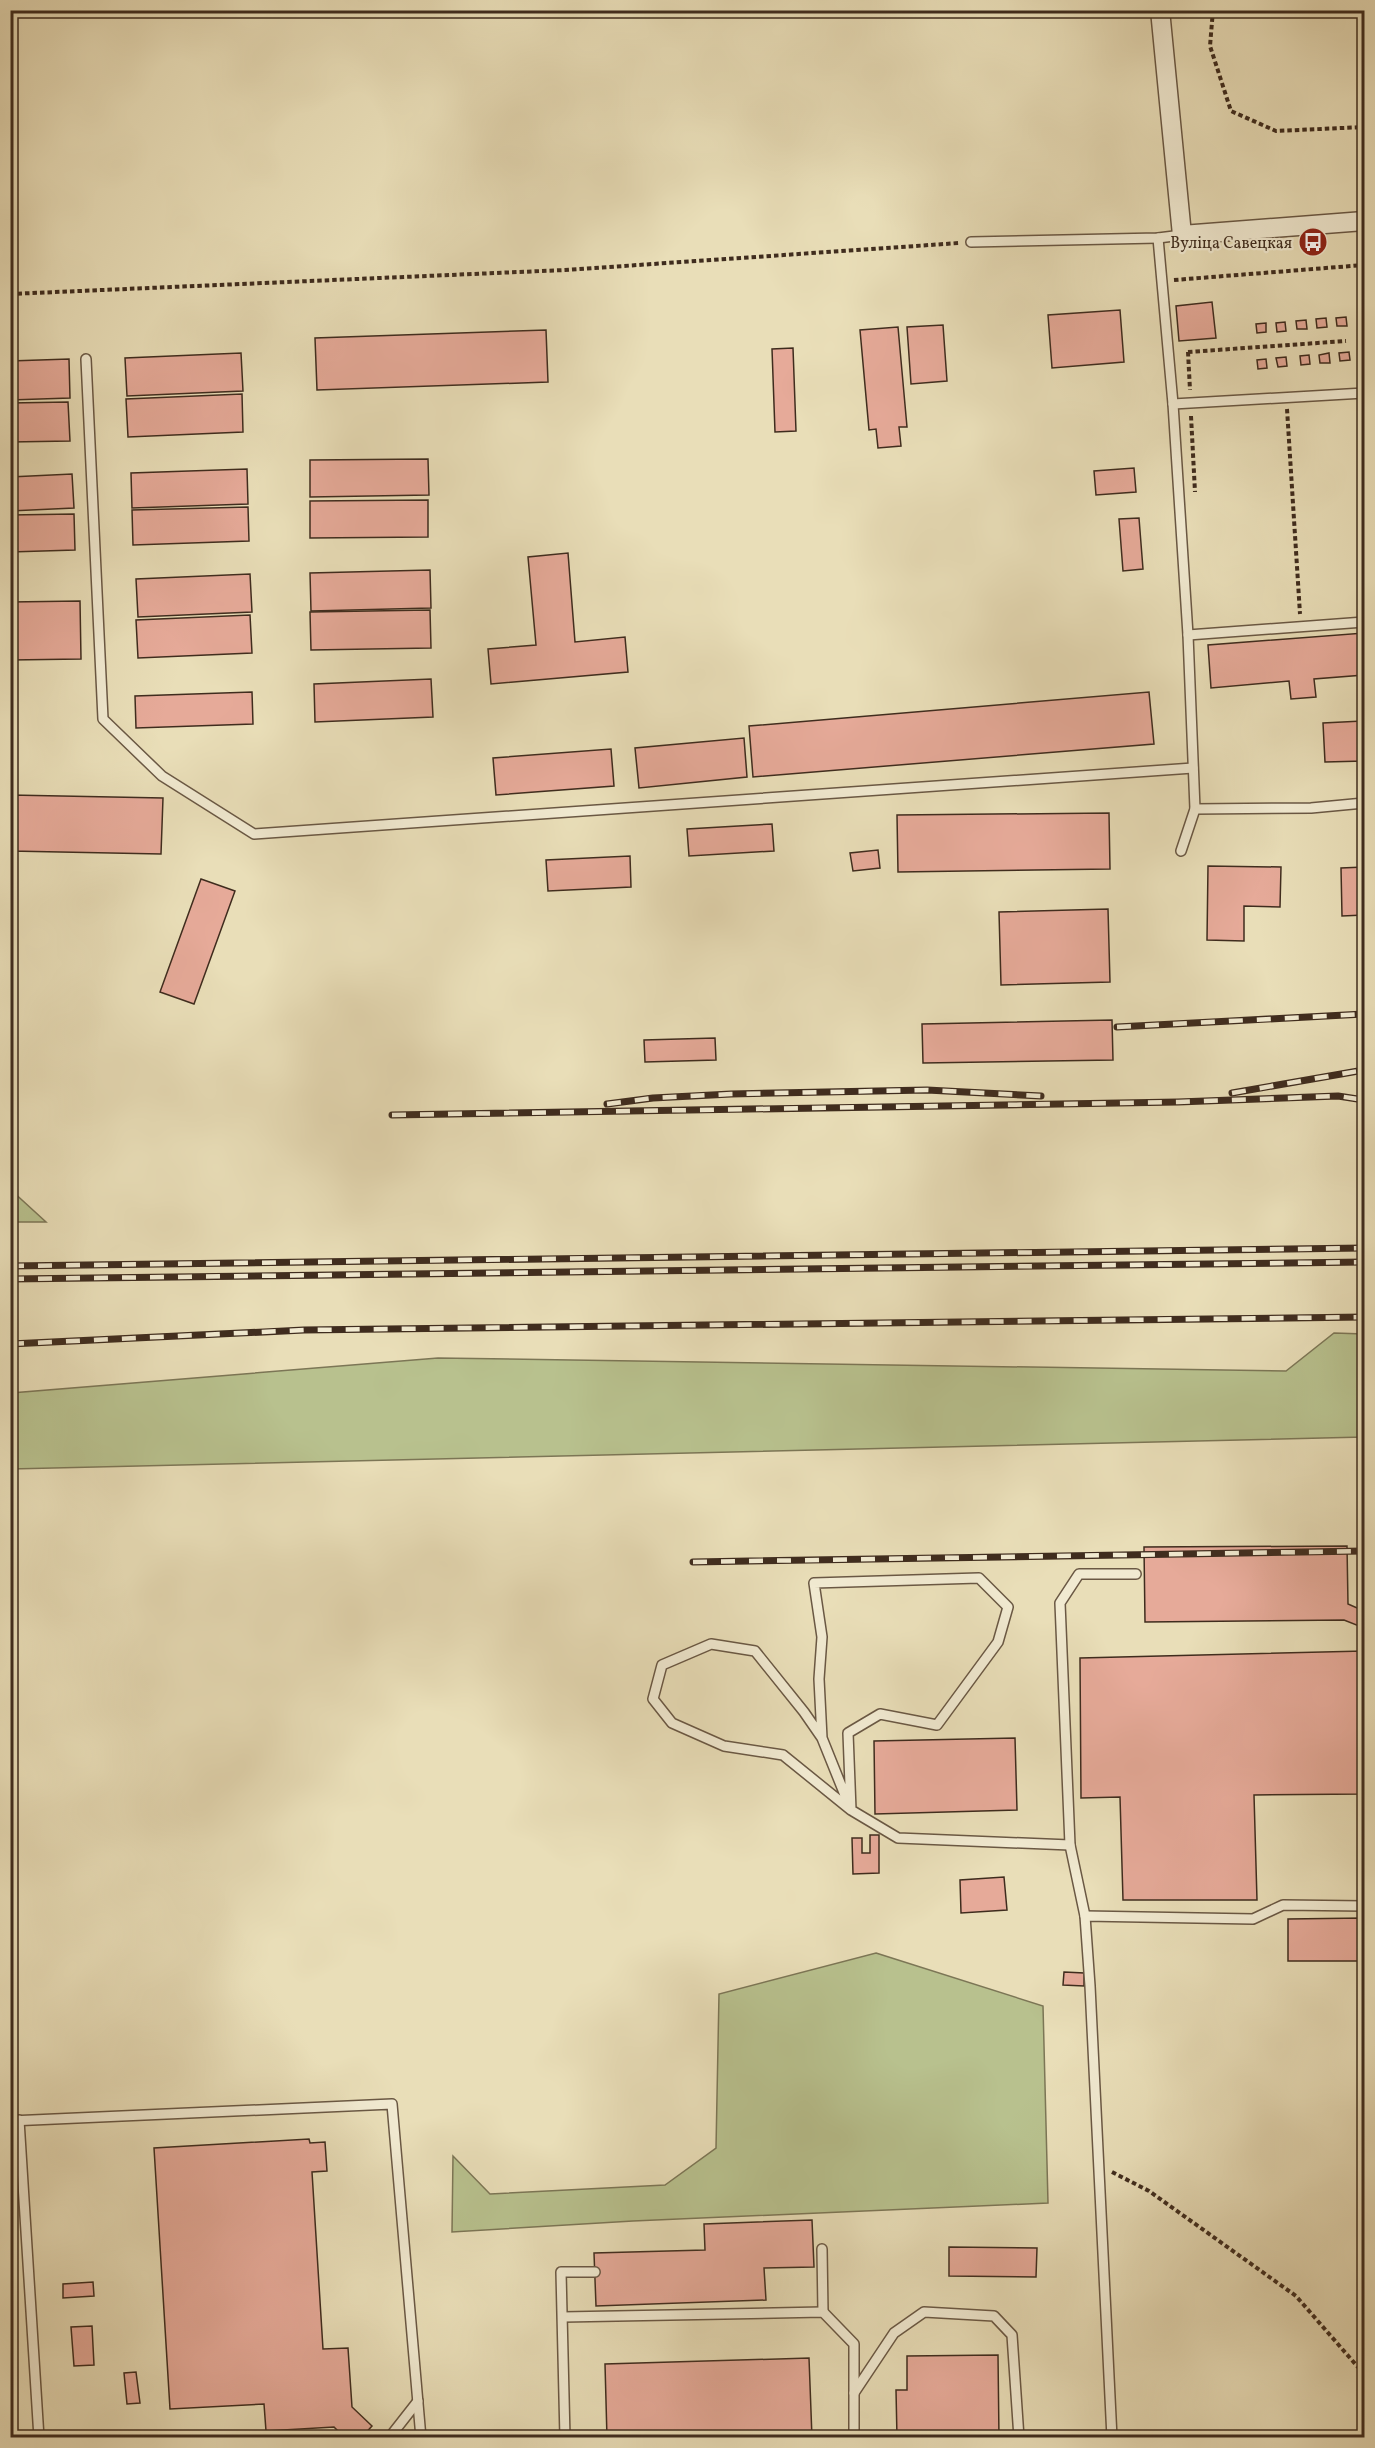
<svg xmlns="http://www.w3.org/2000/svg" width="1375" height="2448" font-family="Vollkorn,serif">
<rect width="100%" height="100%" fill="#e9deb8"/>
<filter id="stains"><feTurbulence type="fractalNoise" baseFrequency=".00333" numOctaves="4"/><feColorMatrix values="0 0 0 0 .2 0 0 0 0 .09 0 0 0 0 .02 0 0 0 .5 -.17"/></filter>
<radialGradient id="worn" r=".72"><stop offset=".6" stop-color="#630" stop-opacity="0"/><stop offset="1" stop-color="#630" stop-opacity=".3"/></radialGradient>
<g fill="#b8c18e" stroke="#7c7656" stroke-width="1.5">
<path d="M10,1190h1l35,32h-35z"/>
<path d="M1334,1333l30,1v103l-1353,32v-76l427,-35 848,13z"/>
<path d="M876,1953l167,53 5,197 -415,18 -181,11 1,-76 37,38 175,-9 51,-37 3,-154z"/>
</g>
<g fill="#e6aa99" stroke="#3f2c1e" stroke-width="1.5">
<path d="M1212,302l4,36 -37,3 -3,-35z"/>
<path d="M1120,310l4,52 -72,6 -4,-53z"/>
<path d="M1346,317l1,9h-10l-1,-8z"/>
<path d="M1326,318l1,9 -10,1 -1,-9z"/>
<path d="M1306,320l1,9h-10l-1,-8z"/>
<path d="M1285,322l1,9 -9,1 -1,-9z"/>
<path d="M1266,323v9l-9,1 -1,-9z"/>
<path d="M943,325l4,56 -36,3 -4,-57z"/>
<path d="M898,327l9,100h-8l2,19 -23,2 -2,-19 -7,1 -9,-100z"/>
<path d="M546,330l2,52 -231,8 -2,-52z"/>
<path d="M793,348l3,83 -21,1 -3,-83z"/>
<path d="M1349,352l1,8 -10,1 -1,-8z"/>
<path d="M241,353l2,38 -116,5 -2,-38z"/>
<path d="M1329,353l1,10h-10l-1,-8z"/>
<path d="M1309,355l1,9 -9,1 -1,-9z"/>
<path d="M1286,357l1,9 -9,1 -2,-9z"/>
<path d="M69,359l1,39 -60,2v-39z"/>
<path d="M1266,359l1,9 -9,1 -1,-9z"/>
<path d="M242,394l1,38 -115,5 -2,-38z"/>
<path d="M68,402l2,39 -60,1v-39z"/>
<path d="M428,459l1,36 -119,2v-37z"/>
<path d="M1134,468l2,24 -40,3 -2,-24z"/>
<path d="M247,469l1,35 -116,4 -1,-35z"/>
<path d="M72,474l2,34 -64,3v-34z"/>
<path d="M428,500v37l-118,1v-37z"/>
<path d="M248,507l1,34 -116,4 -1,-35z"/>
<path d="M74,514l1,36 -65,2v-37z"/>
<path d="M1139,518l4,51 -20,2 -4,-52z"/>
<path d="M568,553l7,89 50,-5 3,35 -137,12 -3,-35 48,-4 -8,-88z"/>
<path d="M430,570l1,38 -120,3 -1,-38z"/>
<path d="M250,574l2,38 -114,5 -2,-38z"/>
<path d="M80,601l1,58 -71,1v-58z"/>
<path d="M430,610l1,38 -120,2 -1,-38z"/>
<path d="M250,615l2,38 -114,5 -2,-38z"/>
<path d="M1364,633v42l-50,4 2,18 -25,2 -2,-18 -78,7 -3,-43z"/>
<path d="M431,679l2,38 -118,5 -1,-38z"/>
<path d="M252,692l1,32 -117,4 -1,-32z"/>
<path d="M1149,692l5,52 -401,33 -4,-51z"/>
<path d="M1362,721l2,40 -39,1 -2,-39z"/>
<path d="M744,738l3,39 -108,11 -4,-40z"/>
<path d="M611,749l3,37 -118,9 -3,-37z"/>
<path d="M10,795l153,3 -2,56 -151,-3z"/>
<path d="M1109,813l1,56 -212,3 -1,-57z"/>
<path d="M772,824l2,27 -85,5 -2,-27z"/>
<path d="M878,850l2,18 -27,3 -3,-18z"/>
<path d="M630,856l1,31 -83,4 -2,-31z"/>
<path d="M1208,866l73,1 -1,40 -36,-1v35l-37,-1z"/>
<path d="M1364,867v48l-22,1 -1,-48z"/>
<path d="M201,879l34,12 -41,113 -34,-12z"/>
<path d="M1108,909l2,73 -109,3 -2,-73z"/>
<path d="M1112,1020l1,40 -190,3 -1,-39z"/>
<path d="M715,1038l1,22 -71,2 -1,-22z"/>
<path d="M1347,1546l1,58 16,7v17l-20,-8 -199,2 -1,-75z"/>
<path d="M1364,1651v143l-110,1 3,105h-134l-3,-103 -39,1 -1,-140z"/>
<path d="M1015,1738l2,72 -142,4 -1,-73z"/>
<path d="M870,1835h9v38l-26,1 -1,-36h10v15h8z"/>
<path d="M1004,1877l3,33 -46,3 -1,-33z"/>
<path d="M1364,1918v43h-76v-42z"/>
<path d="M1064,1972l20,1v13l-21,-1z"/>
<path d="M309,2139l1,4 15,-1 2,29 -15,1 11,177 25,-1 4,59 20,19 -11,12h-16l-11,-11 -68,4 -2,-27 -94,5 -16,-261z"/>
<path d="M812,2220l2,47 -50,1 2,32 -170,6 -2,-53 111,-3 -1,-26z"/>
<path d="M949,2247l88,1 -1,29 -87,-1z"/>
<path d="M93,2282l1,14 -31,2v-14z"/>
<path d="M92,2326l2,39 -20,1 -3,-39z"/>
<path d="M998,2355l1,83h-102l-1,-48h11v-34z"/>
<path d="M809,2358l3,80h-205l-2,-74z"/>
<path d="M136,2372l4,31 -13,1 -3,-31z"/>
</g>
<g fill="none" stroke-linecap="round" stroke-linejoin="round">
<g stroke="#6a5844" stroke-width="12">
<g id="service">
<path d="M1158,238l15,166 15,231 7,174 -14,42"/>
<path d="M971,242l187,-4 24,-3"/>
<path d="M86,359l17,360 59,57 92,58 939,-66"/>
<path d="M1173,404l191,-11"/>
<path d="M1188,635l176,-13"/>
<path d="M1195,809l116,-1 53,-5"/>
<path d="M822,1738l-3,-59 3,-42 -8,-54 165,-5 29,29 -10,35 -61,83 -57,-11 -32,19 3,77 -68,-55 -59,-9 -52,-23 -19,-24 9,-34 49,-21 44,7 49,61 18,26 29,72 47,28 172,7"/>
<path d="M1085,1916l-15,-71 -10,-242 19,-29h57"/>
<path d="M19,2120l20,318"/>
<path d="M10,2121l382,-17 29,334"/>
<path d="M822,2249l1,63"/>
<path d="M563,2317l260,-5 31,32v94"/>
<path d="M854,2393l40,-60 30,-21 70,4 18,19 7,103"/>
<path d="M812,2436h42"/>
<path d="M389,2438l29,-37"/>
<path d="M565,2438l-4,-166h34"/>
<path d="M1112,2438l-22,-452 -5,-70 168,3 30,-14 81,1"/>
</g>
</g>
<g stroke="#6a5844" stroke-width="21">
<path id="minor" d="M1160,10l22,225 182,-14"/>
</g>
<g stroke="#3f2c1e" stroke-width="4" stroke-dasharray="4.5 3" stroke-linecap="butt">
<path d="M1213,10l-3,36 21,65 45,20 88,-4"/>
<path d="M1174,280l190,-15"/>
<path d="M10,294l555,-24 394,-27"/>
<path d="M1188,352l2,38"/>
<path d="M1188,352l158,-11"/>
<path d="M1287,409l13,205"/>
<path d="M1191,416l4,76"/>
<path d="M1112,2172l37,19 147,105 68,78"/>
</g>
<use href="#service" stroke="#f1ead1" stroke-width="9"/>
<use href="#minor" stroke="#f1ead1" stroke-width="18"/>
<g stroke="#3f2c1e" stroke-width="7">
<g id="rail">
<path d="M1117,1027l247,-13"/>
<path d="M1232,1093l132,-23"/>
<path d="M607,1104l46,-6 78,-4 196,-4 114,6"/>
<path d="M392,1115l786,-13 160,-6 26,4"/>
<path d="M10,1266l1354,-18"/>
<path d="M10,1279l1354,-17"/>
<path d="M10,1344l294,-14 1060,-13"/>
<path d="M693,1562l671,-11"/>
</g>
</g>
<use href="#rail" stroke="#f1ead1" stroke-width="4.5" stroke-dasharray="14" stroke-linecap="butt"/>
</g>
<defs>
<g id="bus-disc" transform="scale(1.5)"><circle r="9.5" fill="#8f2418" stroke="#f1ead1"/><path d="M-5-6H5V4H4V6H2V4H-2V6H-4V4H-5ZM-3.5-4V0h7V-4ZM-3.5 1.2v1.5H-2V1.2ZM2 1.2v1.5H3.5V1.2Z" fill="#fff"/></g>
</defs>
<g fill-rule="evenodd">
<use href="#bus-disc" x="1313" y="242"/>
</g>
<g text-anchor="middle" stroke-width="4.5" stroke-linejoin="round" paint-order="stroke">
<g font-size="16" fill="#3f2c1e" stroke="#f1ead1" text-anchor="end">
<text x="1292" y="248">Вуліца Савецкая</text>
</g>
</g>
<rect width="1375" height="2448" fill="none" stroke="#e9deb8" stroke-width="36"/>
<rect x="12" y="12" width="1351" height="2424" fill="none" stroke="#3f2c1e" stroke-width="3"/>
<rect x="18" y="18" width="1339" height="2412" fill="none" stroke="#3f2c1e" stroke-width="1.5"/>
<rect width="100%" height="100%" filter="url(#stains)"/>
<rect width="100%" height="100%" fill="url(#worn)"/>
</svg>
